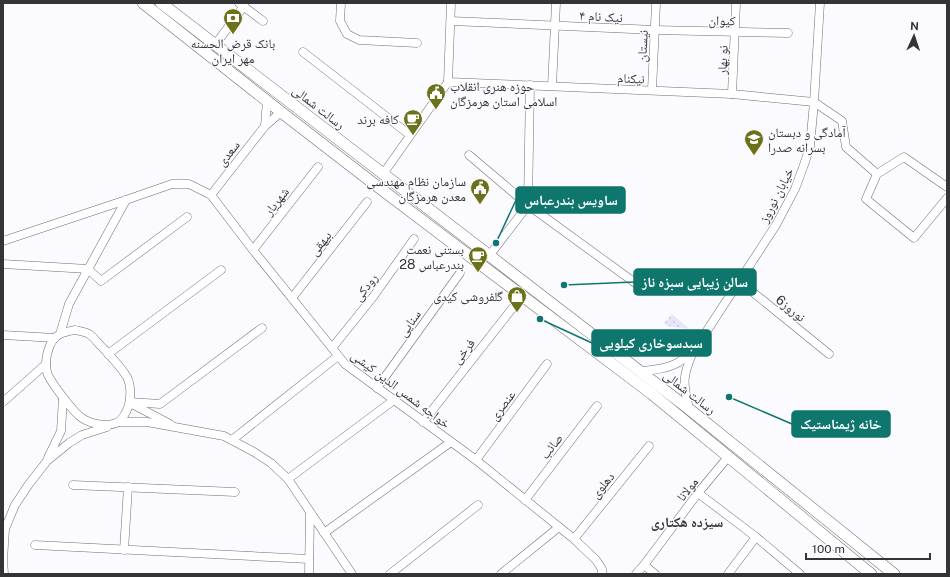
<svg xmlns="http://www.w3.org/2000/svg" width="950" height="577" font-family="'Public Sans','Noto Naskh Arabic',sans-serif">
<defs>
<pattern id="grass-dots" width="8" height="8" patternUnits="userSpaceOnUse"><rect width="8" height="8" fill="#e9e6fa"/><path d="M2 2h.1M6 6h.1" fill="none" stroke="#c8c6d7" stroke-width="1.8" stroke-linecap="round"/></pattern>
</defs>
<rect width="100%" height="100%" fill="#fbfafe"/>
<g fill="url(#grass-dots)">
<path d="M672,314l17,15 -22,-3 -3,-3z"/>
<path d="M667,329l24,2 -9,13 -16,-13z"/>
</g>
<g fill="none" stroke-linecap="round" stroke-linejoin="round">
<g stroke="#6e6d73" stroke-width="9">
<g id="minor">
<path d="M239,3l24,18"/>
<path d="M341,3l-1,18 7,13 12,6 58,3"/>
<path d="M451,21l204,9 133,3"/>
<path d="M215,45l29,-39"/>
<path d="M303,52l107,83"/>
<path d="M448,82l284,12 82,8 28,19 4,26 31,27"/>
<path d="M448,82l3,-79"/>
<path d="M552,86l4,-83"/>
<path d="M652,90l4,-87"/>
<path d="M732,94l4,-91"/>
<path d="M265,126l2,-25"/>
<path d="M469,155l59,50 110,80"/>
<path d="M383,174l65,-92"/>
<path d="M947,187l-43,-30 -27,17 -11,25 48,39 33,-40"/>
<path d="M211,195l54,-69 16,-14"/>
<path d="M3,241l123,-41 46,-16h17l22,11 42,55 92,114 131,96 98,79 22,21 6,9v5"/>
<path d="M253,250l65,-83"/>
<path d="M489,256l39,-51 2,-120"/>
<path d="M3,264l85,5 13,12 86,-64"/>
<path d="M739,281l90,73"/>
<path d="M292,298l75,-96"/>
<path d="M75,330c4,1 10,2 14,4 5,3 10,11 15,15 8,9 17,18 23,28 5,10 4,26 -1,35 -3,5 -4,9 -10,11 -10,4 -25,1 -34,-5 -9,-6 -29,-33 -34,-43 -5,-12 0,-35 12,-41 4,-2 10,-3 15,-4z"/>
<path d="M60,334l9,-30 57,-104"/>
<path d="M3,335l52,3"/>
<path d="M332,348l41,-51 41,-58"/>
<path d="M108,354l113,-84"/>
<path d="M640,371c13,-1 27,-2 39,-9 4,-3 9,-6 13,-10"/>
<path d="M377,388l83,-115"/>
<path d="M3,402l43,-38"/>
<path d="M130,402l30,2 102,-76"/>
<path d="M132,404l38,20"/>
<path d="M689,409c-6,-26 -7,-32 4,-57l83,-127 19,-36 10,-27 5,-16 4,-44 6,-99"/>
<path d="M120,422h27l77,14 30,16 17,11 17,16 64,95"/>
<path d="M423,422l99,-126"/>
<path d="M232,440l106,-84"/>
<path d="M48,458l13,-27 2,-33"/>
<path d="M476,460l71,-96"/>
<path d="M288,479l106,-79"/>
<path d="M73,485l162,7"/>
<path d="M698,493l58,44 44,37"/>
<path d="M525,500l72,-94"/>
<path d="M324,533l127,-91"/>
<path d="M574,539l75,-93"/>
<path d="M35,545l274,14"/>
<path d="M124,550l4,-63"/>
<path d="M644,565l11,9"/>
<path d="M4,574l-1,-14 2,-31 10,-24 14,-21 18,-23 22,-18 13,-8 25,-8"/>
<path d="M309,574l1,-61"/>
<path d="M390,574l88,-69"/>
<path d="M501,574l58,-47"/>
<path d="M636,574l8,-9 54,-72 30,-36"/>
<path d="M728,574l28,-37"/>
</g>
</g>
<g stroke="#6e6d73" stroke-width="12">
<g id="major">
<path d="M143,3l138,109 88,68 283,214 219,180"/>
<path d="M161,3l528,406 205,165"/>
</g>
</g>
<use href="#minor" stroke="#fff" stroke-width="8"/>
<use href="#major" stroke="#fff" stroke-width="11"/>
</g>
<defs>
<g id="bank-pin" transform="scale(1)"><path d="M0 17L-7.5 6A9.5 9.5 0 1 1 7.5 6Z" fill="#6c7219" stroke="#fbfafe"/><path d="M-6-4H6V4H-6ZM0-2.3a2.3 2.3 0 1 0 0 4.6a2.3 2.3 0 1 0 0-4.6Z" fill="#fff"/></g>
<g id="civic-pin" transform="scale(1)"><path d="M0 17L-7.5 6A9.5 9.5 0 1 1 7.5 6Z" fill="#6c7219" stroke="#fbfafe"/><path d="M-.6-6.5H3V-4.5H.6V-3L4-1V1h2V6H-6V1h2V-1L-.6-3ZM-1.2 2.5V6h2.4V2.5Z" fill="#fff"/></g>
<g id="cafe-pin" transform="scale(1)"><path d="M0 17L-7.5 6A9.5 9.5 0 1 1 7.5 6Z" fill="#6c7219" stroke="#fbfafe"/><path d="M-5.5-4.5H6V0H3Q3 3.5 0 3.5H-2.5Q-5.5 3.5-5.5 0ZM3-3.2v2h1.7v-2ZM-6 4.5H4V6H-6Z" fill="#fff"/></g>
<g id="school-pin" transform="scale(1)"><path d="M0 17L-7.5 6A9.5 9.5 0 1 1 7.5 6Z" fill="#6c7219" stroke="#fbfafe"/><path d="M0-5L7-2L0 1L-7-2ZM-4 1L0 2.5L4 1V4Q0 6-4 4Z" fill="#fff"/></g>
<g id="shop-pin" transform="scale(1)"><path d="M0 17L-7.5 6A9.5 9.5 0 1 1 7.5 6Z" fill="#6c7219" stroke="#fbfafe"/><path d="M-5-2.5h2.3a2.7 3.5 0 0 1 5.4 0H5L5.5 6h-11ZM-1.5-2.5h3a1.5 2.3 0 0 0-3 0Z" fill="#fff"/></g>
</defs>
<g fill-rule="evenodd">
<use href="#bank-pin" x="233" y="18"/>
<use href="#civic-pin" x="436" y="93"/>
<use href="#cafe-pin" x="413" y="119"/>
<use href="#school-pin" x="754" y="139"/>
<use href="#civic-pin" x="480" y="188"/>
<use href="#cafe-pin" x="478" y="256"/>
<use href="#shop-pin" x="517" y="296"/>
</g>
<g text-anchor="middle" stroke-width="3" stroke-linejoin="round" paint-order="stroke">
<g font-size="13" fill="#343436" stroke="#fbfafe">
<text transform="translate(601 16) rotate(3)" y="5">نیک نام ۴</text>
<text transform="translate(722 20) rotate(1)" y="5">کیوان</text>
<text transform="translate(642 46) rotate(-87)" y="5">نیستان</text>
<text transform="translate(722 60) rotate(-87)" y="5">نو بهار</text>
<text transform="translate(631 78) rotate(2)" y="5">نیکنام</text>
<text transform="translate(319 107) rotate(38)" y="5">رسالت شمالی</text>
<text transform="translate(228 153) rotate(-52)" y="5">سعدی</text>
<text transform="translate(776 195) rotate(-63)" y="5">خیابان نوروز</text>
<text transform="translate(276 201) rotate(-52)" y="5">شهریار</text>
<text transform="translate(320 243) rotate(-52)" y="5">بیهقی</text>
<text transform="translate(365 287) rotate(-53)" y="5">رودکی</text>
<text transform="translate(791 308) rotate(39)" y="5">نوروز6</text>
<text transform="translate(409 323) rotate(-54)" y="5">سنایی</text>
<text transform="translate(463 351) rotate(-52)" y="5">فرخی</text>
<text transform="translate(401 389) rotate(37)" y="5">خواجه شمس الدين كيشی</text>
<text transform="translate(690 392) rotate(38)" y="5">رسالت شمالی</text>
<text transform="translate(502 405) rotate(-53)" y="5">عنصری</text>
<text transform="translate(551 446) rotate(-52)" y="5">صائب</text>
<text transform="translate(602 485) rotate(-51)" y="5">دهلوی</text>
<text transform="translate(687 489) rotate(-52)" y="5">مولانا</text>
</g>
<g font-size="13" fill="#343436" stroke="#fbfafe" text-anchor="end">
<text x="233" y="48" text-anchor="middle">بانک قرض الحسنه<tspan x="233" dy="15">مهر ایران</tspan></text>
<text x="450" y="91" text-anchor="start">حوزه هنری انقلاب<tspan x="450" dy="15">اسلامی استان هرمزگان</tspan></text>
<text x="399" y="124">کافه برند</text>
<text x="768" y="137" text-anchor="start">آمادگی و دبستان<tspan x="768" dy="15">بسرانه صدرا</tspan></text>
<text x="466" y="186">سازمان نظام مهندسی<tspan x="466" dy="15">معدن هرمزگان</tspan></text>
<text x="464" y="254">بستنی نعمت<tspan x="464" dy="15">بندرعباس 28</tspan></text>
<text x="503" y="301">گلفروشی کیدی</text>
</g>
<g font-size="14" font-weight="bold" fill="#343436" stroke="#fbfafe">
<text x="687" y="527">سیزده هکتاری</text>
</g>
</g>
<path fill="none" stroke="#0f766e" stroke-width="1.5" d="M496 243L516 200M564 285L634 282M540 319L592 343M729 397L792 424"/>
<g fill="#0f766e" stroke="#fbfafe" stroke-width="1.5">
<circle cx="496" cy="243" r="4"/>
<circle cx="564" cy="285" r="4"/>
<circle cx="540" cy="319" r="4"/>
<circle cx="729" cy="397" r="4"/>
</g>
<g fill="#0f766e" stroke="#0f766e" stroke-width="1.5">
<rect x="516" y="187" width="109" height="26" rx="4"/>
<rect x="634" y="269" width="122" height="26" rx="4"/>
<rect x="592" y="330" width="119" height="26" rx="4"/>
<rect x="792" y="411" width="98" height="26" rx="4"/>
</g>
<g font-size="14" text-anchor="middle" font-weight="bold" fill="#fff">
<text x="571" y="205">ساویس بندرعباس</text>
<text x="695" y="287">سالن زیبایی سبزه ناز</text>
<text x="651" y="348">سبدسوخاری کیلویی</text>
<text x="841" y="429">خانه ژیمناستیک</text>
</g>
<rect width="950" height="577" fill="none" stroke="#343436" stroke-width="8"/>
<g transform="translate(914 36) rotate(3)" stroke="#fbfafe" stroke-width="3" paint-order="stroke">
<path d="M0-3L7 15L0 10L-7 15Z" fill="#343436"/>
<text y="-6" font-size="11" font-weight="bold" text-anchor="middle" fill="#343436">N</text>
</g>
<path d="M806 553v6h124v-6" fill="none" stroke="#343436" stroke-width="2"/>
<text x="812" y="553" font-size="12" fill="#343436" stroke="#fbfafe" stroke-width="3" paint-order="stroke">100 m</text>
</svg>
